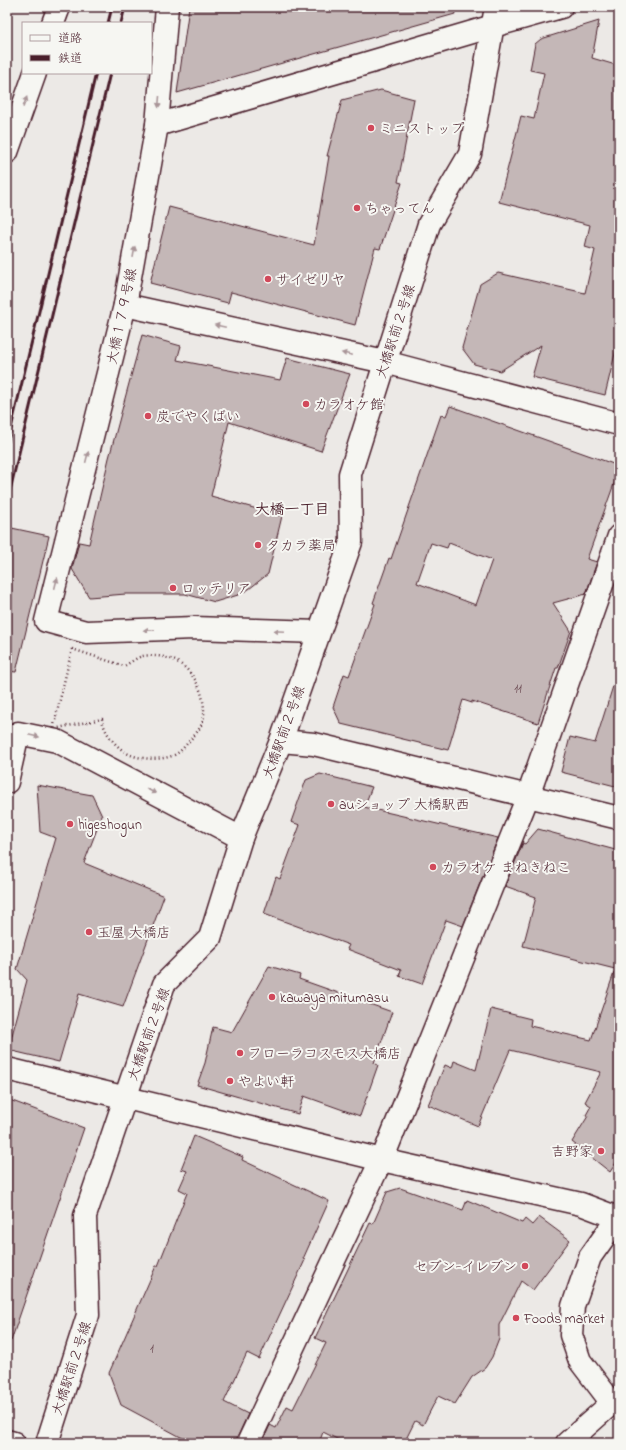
<svg xmlns="http://www.w3.org/2000/svg" width="626" height="1450" font-family="'Indie Flower','Klee One',sans-serif">
<rect width="100%" height="100%" fill="#ece9e6"/>
<filter id="ink" filterUnits="userSpaceOnUse"><feTurbulence type="fractalNoise" baseFrequency=".025" numOctaves="2"/><feDisplacementMap in="SourceGraphic" scale="8" xChannelSelector="R" yChannelSelector="G"/><feConvolveMatrix kernelMatrix="1 2 1 2 8 2 1 2 1" color-interpolation-filters="sRGB"/></filter>
<g filter="url(#ink)">
<g fill="#c4b7b7" stroke="#4a1f2b" fill-rule="evenodd">
<path d="M189,7h265l1,7 -278,79z"/>
<path d="M599,21l-7,37 27,8v271l-14,58 -73,-18 9,-32 -41,26 -26,-7 -12,-16 18,-64 18,-11 87,20 10,-43 -10,-3 5,-22 -91,-23 22,-86 13,3 10,-46 -14,-3 5,-26 6,-5z"/>
<path d="M381,90l33,9 -16,83 4,1 -22,66 -5,-1 -20,77 -124,-33 -3,11 -78,-20 19,-76 145,38 15,-89h-2l15,-56z"/>
<path d="M142,335l39,11 -4,14 103,20 7,-22 63,16 -29,77 -92,-29 -18,74 71,20 -14,58 -19,15 -11,6 -23,7 -30,-8h-59l-37,3 -17,-28 7,-27 10,2 20,-86z"/>
<path d="M450,406l169,60v4l-32,89 10,3 -11,32 -33,9 18,28 -13,37h-2l-18,55 -66,-22v2l-9,-3 -15,50 -107,-26 -8,-17 11,-33 5,2 26,-72 -2,-1 16,-45 2,1 50,-144 5,1zM431,543l16,5 2,-5 43,17 -16,45 -59,-22z"/>
<path d="M7,527l42,9 -33,136 -9,-1z"/>
<path d="M614,683l5,1v103l-58,-15 9,-35 25,6z"/>
<path d="M320,774l52,13 -8,20 134,31 -35,88 -17,-6 -24,64 -23,-8 2,-6 -54,-21 2,-4 -85,-31 12,-37 4,2 20,-54 -9,-3 15,-42z"/>
<path d="M37,785l55,10 10,21 -18,47 80,33 -41,111 -44,-13 -20,68 -51,-12 19,-70 -10,-11 39,-131 -16,-6z"/>
<path d="M538,829l81,22v119l-96,-24 13,-49 -31,-11 18,-43 2,1z"/>
<path d="M269,966l31,9 -1,4 93,33 -18,51 4,2 -18,51 -56,-20 -6,18 -101,-29 8,-22 8,-36 19,5z"/>
<path d="M615,970h4v188l-9,14 -38,-30 16,-26 -2,-1 5,-9 -6,-4 16,-30 -91,-22 -32,76 -50,-21 17,-40 7,3 2,-7 22,9 15,-61 40,10 -1,7 61,14z"/>
<path d="M7,1099l77,29 -73,213 -4,-1z"/>
<path d="M194,1136l49,21 -1,3 87,41 -26,58 2,1 -46,99 -12,-6 -23,49 24,12 -11,24 -1,5h-44l-71,-38 -12,-32 47,-107h2l29,-73 -8,-4 8,-18 -6,-2z"/>
<path d="M400,1188l63,22 4,-10 55,23 3,-4 7,6 7,-8 31,23 -37,50 -12,-9 -22,44v14l-7,18 -7,11 -13,9 -17,27 -17,-8 -15,29 -8,-4 -11,22h-59l-22,-11 -4,11h-57l8,-18 6,3 11,-22 6,3 33,-66 -11,-5 55,-115 3,1 14,-32z"/>
</g>
<g fill="none" stroke-linecap="round" stroke-linejoin="round">
<g stroke="#4a1f2b" stroke-width="25">
<g id="street">
<path d="M167,7l-10,118 -32,180 -79,316 40,11 108,-4 124,4"/>
<path d="M53,23l6,-16"/>
<path d="M157,125l336,-99 68,-19"/>
<path d="M7,152l28,-79"/>
<path d="M125,305l260,57 234,62"/>
<path d="M7,782l11,-49 39,8 184,97"/>
<path d="M7,1069l375,91 199,44 37,14"/>
<path d="M47,1443l41,-128 -3,-99 79,-232 46,-46 31,-100 40,-97 70,-199 -1,-68 79,-250 41,-70 26,-147"/>
<path d="M248,1443l128,-272 6,-11 146,-364 91,-260"/>
</g>
</g>
<g stroke="#4a1f2b" stroke-width="25">
<g id="secondary">
<path d="M281,741l33,3 305,74"/>
<path d="M7,1441l7,2"/>
</g>
</g>
<g stroke="#4a1f2b" stroke-width="25">
<path id="primary" d="M567,1443l45,-40 -32,-42 -9,-26 2,-29 17,-49 29,-41"/>
</g>
<path stroke="#4a1f2b" stroke-width="2.5" stroke-dasharray="1 3" stroke-linecap="butt" d="M72,649l52,17c6,-3 13,-9 19,-10 4,-1 9,0 13,0 29,1 48,28 48,56 1,9 -5,18 -11,25 -5,5 -9,11 -14,15 -11,9 -35,8 -48,3 -13,-5 -27,-22 -29,-36l-49,10z"/>
<use href="#street" stroke="#f6f6f2" stroke-width="22"/>
<use href="#secondary" stroke="#f6f6f2" stroke-width="22"/>
<use href="#primary" stroke="#f6f6f2" stroke-width="22"/>
<g stroke="#4a1f2b" stroke-width="3">
<path d="M108,23l4,-16"/>
<path d="M121,23l4,-16"/>
<path d="M7,445l89,-372"/>
<path d="M7,503l103,-430"/>
</g>
</g>
<defs><path id="oneway-solid" d="M-6-.8H1V-3.2L6.5 0L1 3.2V.8H-6Z"/></defs>
<g fill="#a99598">
<use href="#oneway-solid" transform="translate(25 102) rotate(-70)"/>
<use href="#oneway-solid" transform="translate(159 102) rotate(95)"/>
<use href="#oneway-solid" transform="translate(134 252) rotate(-80)"/>
<use href="#oneway-solid" transform="translate(220 326) rotate(-168)"/>
<use href="#oneway-solid" transform="translate(347 354) rotate(-168)"/>
<use href="#oneway-solid" transform="translate(87 457) rotate(-76)"/>
<use href="#oneway-solid" transform="translate(56 583) rotate(-76)"/>
<use href="#oneway-solid" transform="translate(149 630) rotate(178)"/>
<use href="#oneway-solid" transform="translate(279 631) rotate(-178)"/>
<use href="#oneway-solid" transform="translate(34 736) rotate(12)"/>
<use href="#oneway-solid" transform="translate(151 791) rotate(28)"/>
</g>
</g>
<g fill="#d1495b" stroke="#f6f6f2" stroke-width="1.5">
<circle cx="371" cy="128" r="4"/>
<circle cx="357" cy="208" r="4"/>
<circle cx="268" cy="279" r="4"/>
<circle cx="306" cy="404" r="4"/>
<circle cx="148" cy="416" r="4"/>
<circle cx="258" cy="545" r="4"/>
<circle cx="173" cy="588" r="4"/>
<circle cx="331" cy="804" r="4"/>
<circle cx="70" cy="824" r="4"/>
<circle cx="433" cy="867" r="4"/>
<circle cx="89" cy="932" r="4"/>
<circle cx="272" cy="997" r="4"/>
<circle cx="240" cy="1053" r="4"/>
<circle cx="230" cy="1081" r="4"/>
<circle cx="601" cy="1151" r="4"/>
<circle cx="525" cy="1266" r="4"/>
<circle cx="516" cy="1318" r="4"/>
</g>
<g text-anchor="middle" stroke-width="4" stroke-linejoin="round" paint-order="stroke">
<g font-size="12" fill="#68454e">
<text x="518" y="692">11</text>
<text x="152" y="1352">1</text>
</g>
<g font-size="14" fill="#4a1f2b" stroke="#f6f6f2" text-anchor="start">
<text x="379" y="133">ミニストップ</text>
<text x="365" y="213">ちゃってん</text>
<text x="276" y="284">サイゼリヤ</text>
<text x="314" y="409">カラオケ館</text>
<text x="156" y="421">炭でやくばい</text>
<text x="266" y="550">タカラ薬局</text>
<text x="181" y="593">ロッテリア</text>
<text x="339" y="809">auショップ 大橋駅西</text>
<text x="78" y="829">higeshogun</text>
<text x="441" y="872">カラオケ まねきねこ</text>
<text x="97" y="937">玉屋 大橋店</text>
<text x="280" y="1002">kawaya mitumasu</text>
<text x="248" y="1058">フローラコスモス大橋店</text>
<text x="238" y="1086">やよい軒</text>
<text x="593" y="1156" text-anchor="end">吉野家</text>
<text x="517" y="1271" text-anchor="end">セブン-イレブン</text>
<text x="524" y="1323">Foods market</text>
</g>
<g font-size="14" fill="#4a1f2b" stroke="#f6f6f2">
<text transform="translate(121 316) rotate(-78)" y="5">大橋１７９号線</text>
<text transform="translate(395 331) rotate(-72)" y="5">大橋駅前２号線</text>
<text transform="translate(283 732) rotate(-70)" y="5">大橋駅前２号線</text>
<text transform="translate(148 1034) rotate(-70)" y="5">大橋駅前２号線</text>
<text transform="translate(71 1368) rotate(-72)" y="5">大橋駅前２号線</text>
</g>
<g font-size="15" font-weight="bold" fill="#4a1f2b" stroke="#f6f6f2">
<text x="292" y="514">大橋一丁目</text>
</g>
</g>
<rect width="626" height="1450" fill="none" stroke="#f6f6f2" stroke-width="24"/>
<rect x="12" y="12" width="602" height="1426" fill="none" stroke="#4a1f2b" stroke-width="1.5" filter="url(#ink)"/>
<rect x="22" y="22" width="130" height="52" fill="#f6f6f2" stroke="#b1a0a2"/>
<rect x="30" y="35" width="20" height="6" fill="#f6f6f2" stroke="#b1a0a2"/>
<text x="58" y="42" font-size="12" fill="#4a1f2b">道路</text>
<rect x="30" y="55" width="20" height="6" fill="#4a1f2b" stroke="#b1a0a2"/>
<text x="58" y="62" font-size="12" fill="#4a1f2b">鉄道</text>
</svg>
